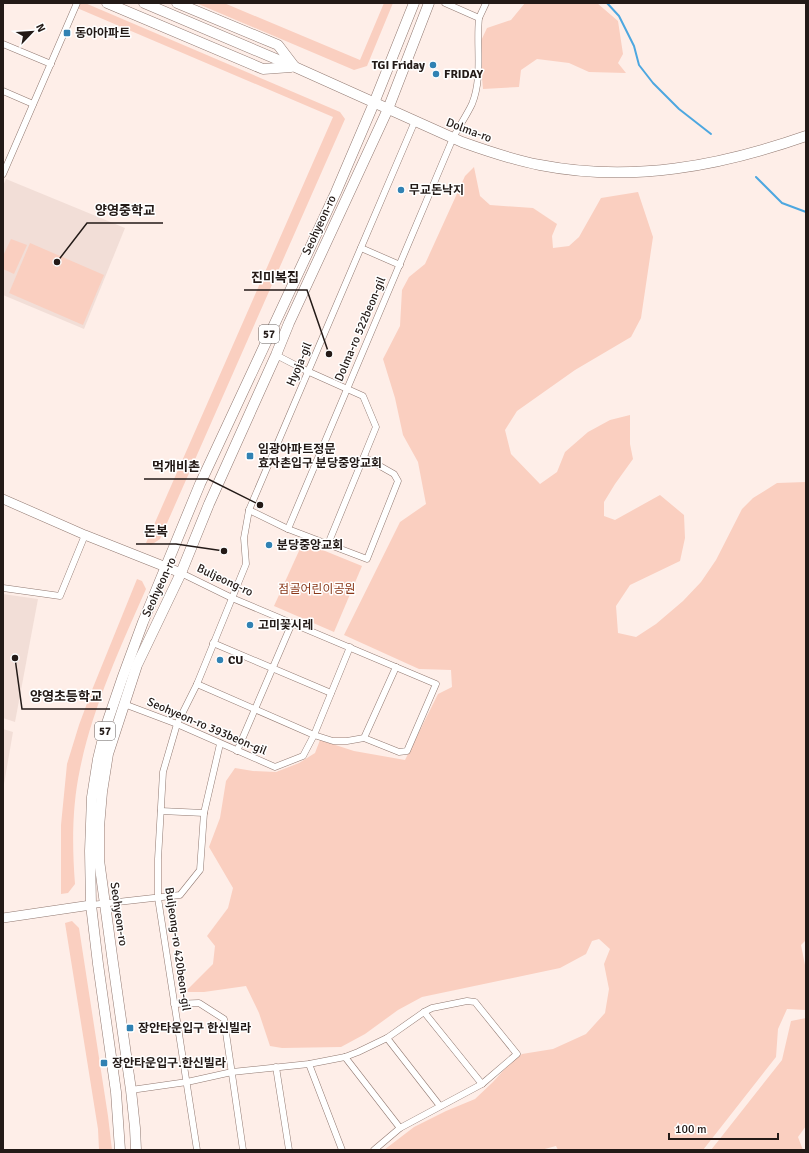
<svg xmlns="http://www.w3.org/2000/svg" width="809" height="1153" font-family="Signika,'Noto Sans KR',sans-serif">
<rect width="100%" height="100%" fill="#feeee8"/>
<g fill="#f2ded7">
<path d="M6,179l119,49 -41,101 -81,-34v-109z"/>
<path d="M3,594l35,5 -23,123 -12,-4z"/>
<path d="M3,729l10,3 -10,58z"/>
</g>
<g fill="#facfc0">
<path d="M82,3h3l255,109 5,7 -185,420 -9,6 -5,-2 187,-426 -256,-109 1,-3z"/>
<path d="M196,3h28l136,57 24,-57h9l-26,63 -13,4z"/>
<path d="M525,3h72l21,18 5,33 -5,9 8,10 -37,-1 -20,-9 -32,-4 -16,11 -2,17 -36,2 -4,-44 8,-17 24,-8z"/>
<path d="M474,167l6,29 10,9 43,3 24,16 -5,12 1,12 16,-2 10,-9 22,-39 37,-6 15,45 -12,81 -10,19 -56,33 -58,41 -12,19 6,24 29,30 17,-12 8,-20 23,-20 22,-12 20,-5v29l3,15 -18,25 -11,18v14l11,4 45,-25 24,20 1,23 -5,23 -50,24 -14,21 2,27 18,4 20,-13 27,-23 18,-19 15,-22 26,-51 11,-11 24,-15 29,-1v458l-5,5 5,25v40l-19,-1 -9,20 -2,28 -73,93h-145l-2,-4 -15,4h-157l30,-23 32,-16 29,-12 18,-17 17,-19 12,-9 31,-5 33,-15 19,-21 4,-24 -5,-25 6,-15 -11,-10 -7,2 -6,13 -26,14 -138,29 -24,13 -33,24 -24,13 -59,1 -12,-2 -11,-33 -13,-27 -42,6h-19l28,-28 2,-18 -8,-10 21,-28 5,-20 -24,-41 11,-29 6,-37 9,-13 18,3 23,1 23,-9 16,-10 5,-13 34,11 51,9 33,-66 14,-7 -1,-17 -32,-1 -75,-34 56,-113 26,-18 -8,-42 -15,-27 -8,-37 -12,-39 17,-33 2,-36 7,-13 16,-13 40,-88z"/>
<path d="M11,239l16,6 -13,29 -11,-5v-13z"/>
<path d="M30,243l74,32 -21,50 -74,-32z"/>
<path d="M303,542l59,24 -28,66 -60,-26z"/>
<path d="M137,579l5,2 4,8c-26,59 -53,117 -66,180 -8,37 -8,77 -5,115l-7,9 -7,1v-69l6,-61 12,-39 13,-35z"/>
<path d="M72,921l7,7 29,188 4,34h-13l-1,-21 -33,-206z"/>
<path d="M806,1018v108l-8,11 5,13h-92l71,-90 9,-39z"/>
</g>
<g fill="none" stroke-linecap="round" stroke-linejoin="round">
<g stroke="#4da7e0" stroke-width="2">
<path d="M607,3l12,13 15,30 5,19 14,18 26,26 32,25"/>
<path d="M756,177l26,26 24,9"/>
</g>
<g stroke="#917971" stroke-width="7">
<g id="street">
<path d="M479,18l7,-15"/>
<path d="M3,44l48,20"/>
<path d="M3,91l30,13"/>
<path d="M3,174l74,-171"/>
<path d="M361,248l39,17"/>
<path d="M276,355l31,16 56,25 13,31 -48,117"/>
<path d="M249,510l39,19 79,30 31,-78 -4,-7 -30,-17"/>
<path d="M288,529l165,-391c5,-10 15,-25 19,-34 11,-27 4,-58 7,-86l-34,-15"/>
<path d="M181,573l51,25 204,86 -29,67 -8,1 -35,-14 -17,3h-14l-19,-6 -117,-51"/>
<path d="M3,588l57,8 25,-61"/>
<path d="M213,643l118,50"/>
<path d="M124,704l53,20 98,43 28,-11 11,-21 36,-88"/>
<path d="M364,738l32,-71"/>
<path d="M237,751l55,-128"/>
<path d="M161,811l43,2"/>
<path d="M91,905l89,-10 20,-25 4,-57 16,-69"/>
<path d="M174,1004l25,-1 25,16 19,131"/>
<path d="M424,1012l58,72"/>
<path d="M387,1038l53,68"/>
<path d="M345,1057l55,71"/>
<path d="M309,1064l33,86"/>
<path d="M276,1067l13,83"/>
<path d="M131,1090l56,-8 45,-10 77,-8 36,-7 13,-5 29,-14 37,-26 8,-4 35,-7 8,1 42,52 -35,30 -82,44 -26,22"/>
<path d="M197,1150l-39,-252v-39l5,-87 14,-48 20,-40 49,-120 -2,-26 5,-28 166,-389"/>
</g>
</g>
<g stroke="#917971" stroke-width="10">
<g id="secondary">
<path d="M3,499l82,36 96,38"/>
<path d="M3,918l88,-13"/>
</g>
</g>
<g stroke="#917971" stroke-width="11">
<g id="primary">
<path d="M107,3l156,66 28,-2"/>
<path d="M144,3l151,64 167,75c25,9 52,18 78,23 92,18 180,1 266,-29"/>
<path d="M177,3l101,42 16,21"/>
<path d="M120,1150l-4,-58 -18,-128 -7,-59 -1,-54 2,-54 6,-38 8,-33 16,-47 21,-57 57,-138 136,-292 38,-89 40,-100"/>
<path d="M136,1150l-1,-22 -4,-38 -18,-127 -14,-103v-33l3,-35 6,-38 29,-89 44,-92 28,-69 67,-149 13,-32 99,-214 41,-106"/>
</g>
</g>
<use href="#street" stroke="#fff" stroke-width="6"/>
<use href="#secondary" stroke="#fff" stroke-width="9"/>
<use href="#primary" stroke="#fff" stroke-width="10"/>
</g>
<g fill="#3182b3" stroke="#fff" stroke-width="1.5">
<rect x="63" y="29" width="8" height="8" rx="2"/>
<circle cx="433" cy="65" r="4"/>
<circle cx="436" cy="74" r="4"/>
<circle cx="401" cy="190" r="4"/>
<rect x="246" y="452" width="8" height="8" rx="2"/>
<circle cx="269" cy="545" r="4"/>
<circle cx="250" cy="625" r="4"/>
<circle cx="220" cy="660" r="4"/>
<rect x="126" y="1024" width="8" height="8" rx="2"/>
<rect x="100" y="1059" width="8" height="8" rx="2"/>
</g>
<g text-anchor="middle" stroke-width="3" stroke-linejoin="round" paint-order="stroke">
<g fill="#fff" stroke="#655f5d" stroke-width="1">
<rect x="259" y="325" width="20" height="18" rx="3"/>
<rect x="95" y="722" width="20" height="18" rx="3"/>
</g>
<g font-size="11" font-weight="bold" fill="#231a17">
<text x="269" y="338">57</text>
<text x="105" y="735">57</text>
</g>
<g font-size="12" font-weight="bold" fill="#231a17" stroke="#fff" text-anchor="start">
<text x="75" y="37">동아아파트</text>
<text x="425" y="69" text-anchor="end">TGI Friday</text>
<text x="444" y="78">FRIDAY</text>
<text x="409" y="194">무교돈낙지</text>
<text x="258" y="453">임광아파트정문<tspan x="258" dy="14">효자촌입구 분당중앙교회</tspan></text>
<text x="277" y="549">분당중앙교회</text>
<text x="258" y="629">고미꽃시레</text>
<text x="228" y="664">CU</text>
<text x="138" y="1032">장안타운입구 한신빌라</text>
<text x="112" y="1067">장안타운입구.한신빌라</text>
</g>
<g font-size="12" fill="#231a17" stroke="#fff">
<text transform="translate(469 130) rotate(21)" y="4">Dolma-ro</text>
<text transform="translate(319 225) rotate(-65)" y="4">Seohyeon-ro</text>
<text transform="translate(360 329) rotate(-67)" y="4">Dolma-ro 522beon-gil</text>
<text transform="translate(299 364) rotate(-67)" y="4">Hyoja-gil</text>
<text transform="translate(225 580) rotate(25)" y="4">Buljeong-ro</text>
<text transform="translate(159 587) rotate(-65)" y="4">Seohyeon-ro</text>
<text transform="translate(207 726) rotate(23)" y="4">Seohyeon-ro 393beon-gil</text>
<text transform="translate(119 914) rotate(82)" y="4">Seohyeon-ro</text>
<text transform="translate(178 949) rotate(82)" y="4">Buljeong-ro 420beon-gil</text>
</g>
<g font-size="12" fill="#893718" stroke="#fff">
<text x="317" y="593">점골어린이공원</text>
</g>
</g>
<path fill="none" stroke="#231a17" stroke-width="1.5" d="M57 262L87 223H163M329 354L307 290H244M260 505L208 479H144M224 551L176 544H136M15 658L22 709H110"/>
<g fill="#231a17" stroke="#fff" stroke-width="1.5">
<circle cx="57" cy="262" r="4"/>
<circle cx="329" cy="354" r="4"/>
<circle cx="260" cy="505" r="4"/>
<circle cx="224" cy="551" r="4"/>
<circle cx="15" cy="658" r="4"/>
</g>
<g font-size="13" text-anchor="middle" font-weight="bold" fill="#231a17" stroke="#fff" stroke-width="3" stroke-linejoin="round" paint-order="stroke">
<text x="125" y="215">양영중학교</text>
<text x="275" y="282">진미복집</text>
<text x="176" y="471">먹개비촌</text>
<text x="156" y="536">돈복</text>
<text x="66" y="701">양영초등학교</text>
</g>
<rect width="809" height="1153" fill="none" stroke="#231a17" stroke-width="8"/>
<g transform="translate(32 32) rotate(65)" stroke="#ffffff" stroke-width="3" paint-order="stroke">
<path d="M0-3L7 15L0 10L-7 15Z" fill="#231a17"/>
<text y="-6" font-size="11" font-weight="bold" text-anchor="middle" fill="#231a17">N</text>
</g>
<path d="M669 1133v6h109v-6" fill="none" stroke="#231a17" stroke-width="2"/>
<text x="675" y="1133" font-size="12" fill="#231a17" stroke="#ffffff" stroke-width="3" paint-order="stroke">100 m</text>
</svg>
